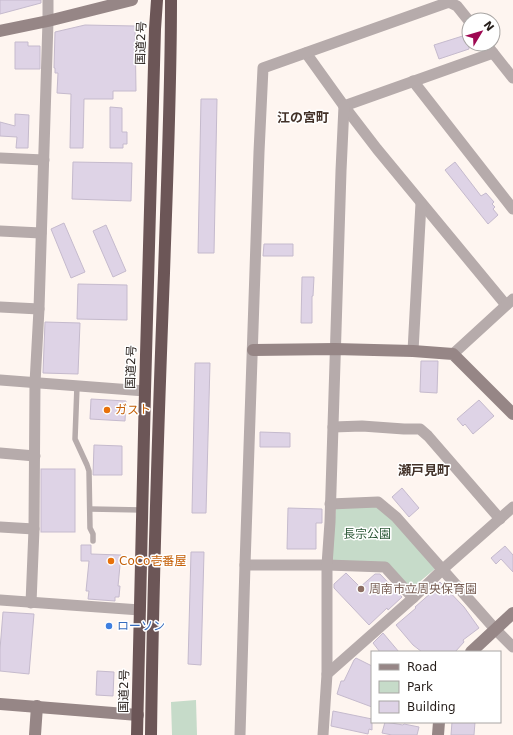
<svg xmlns="http://www.w3.org/2000/svg" width="513" height="735" font-family="'DejaVu Sans','Noto Sans JP',sans-serif">
<rect width="100%" height="100%" fill="#fef5f0"/>
<g fill="#c6dbc9">
<path d="M375,506l14,9 47,53 -25,21 -21,-24 -59,-5 5,-53z"/>
<path d="M196,700l1,35h-25l-1,-33z"/>
</g>
<g fill="#ded3e6" stroke="#c5bacd">
<path d="M0,0h41v3l-41,11z"/>
<path d="M85,25l50,1 1,65h-23v8h-29l-1,49h-13l1,-54 -14,-1 1,-20h-3v-5h-1l1,-36z"/>
<path d="M469,34v15l-30,10 -5,-14z"/>
<path d="M15,42h13v4h12v23h-25z"/>
<path d="M201,99h16l-3,154h-16z"/>
<path d="M110,107l12,1v24h5v12h-4v4h-13z"/>
<path d="M15,114l14,1 -1,33h-12l1,-11 -17,-1v-14l15,4z"/>
<path d="M73,162l59,1 -1,38 -59,-2z"/>
<path d="M455,162l26,34 5,-3 8,9 -2,2 3,3 -2,2 5,6 -10,9 -43,-54z"/>
<path d="M64,223l21,49 -14,6 -20,-49z"/>
<path d="M106,225l20,46 -13,6 -20,-46z"/>
<path d="M264,244h29v12h-30z"/>
<path d="M302,277h12l-1,19h-1v27h-11z"/>
<path d="M78,284l49,1v35l-50,-1z"/>
<path d="M45,322l35,1 -2,51 -35,-1z"/>
<path d="M421,361h17l-1,32 -17,-1z"/>
<path d="M195,363h15l-4,150h-14z"/>
<path d="M91,399l35,2 -1,20 -35,-2z"/>
<path d="M479,400l15,16 -21,18 -8,-10 -2,2 -6,-7z"/>
<path d="M260,432l30,1v14h-30z"/>
<path d="M94,445l28,1v29h-29z"/>
<rect x="41" y="469" width="34" height="63"/>
<path d="M402,488l17,20 -10,9 -17,-20z"/>
<path d="M288,508l34,1v14h-6v26h-29z"/>
<path d="M81,545h10v9l30,1 -3,31h2l-1,11h-4v4l-27,-2 1,-8h-3l3,-30h-8z"/>
<path d="M505,546l8,9v17l-12,-13 -5,5 -5,-6z"/>
<path d="M191,552h13l-3,113 -13,-1z"/>
<path d="M346,573l14,14 15,-13h5l22,23 -14,13 -1,-2 -18,17 -35,-37v-4z"/>
<path d="M440,582l24,25 15,21 -16,12 1,2 -9,10h-33l-9,-7 -17,-20 20,-17 -1,-1 17,-15 -1,-1z"/>
<path d="M3,612l31,2 -5,60 -29,-3v-22z"/>
<path d="M383,633l16,19h-19l-7,-9z"/>
<path d="M356,658l16,8v41l-35,-13 4,-13h3l10,-21z"/>
<path d="M97,671l17,1 -1,24 -17,-1z"/>
<path d="M333,711l39,8v11l-3,-1 -1,5 -37,-8z"/>
<path d="M385,722l18,3 1,-1 15,3 -2,8h-25l-10,-2z"/>
<path d="M452,722h23l-1,13h-23z"/>
</g>
<g fill="none" stroke-linecap="round" stroke-linejoin="round">
<g stroke="#b6abab" stroke-width="5.5">
<path d="M77,386l-2,53 12,26 2,6 1,57 3,6v7"/>
<path d="M90,509l52,1"/>
</g>
<g stroke="#b6abab" stroke-width="11">
<path d="M486,44l27,34"/>
<path d="M306,53l38,53 33,43 129,156"/>
<path d="M413,81l100,128"/>
<path d="M344,106l149,-53"/>
<path d="M0,158l44,2"/>
<path d="M0,231l41,2"/>
<path d="M0,307l39,2"/>
<path d="M413,351l8,-148"/>
<path d="M453,354l60,-55"/>
<path d="M0,380l145,11"/>
<path d="M333,427l29,-1 42,3h16l8,7 72,83"/>
<path d="M0,453l35,3"/>
<path d="M330,504l48,-2 18,15 99,112 18,18"/>
<path d="M0,527l34,2"/>
<path d="M245,565h82l58,2 28,31"/>
<path d="M0,600l140,10"/>
<path d="M31,603l3,-74 1,-146 4,-74 9,-288v-21"/>
<path d="M327,674l86,-76 30,-29 70,-62"/>
<path d="M240,735l5,-170 14,-413 4,-84 186,-66 8,4 12,15"/>
<path d="M323,735l4,-61v-109l3,-43 11,-351 3,-65"/>
</g>
<g stroke="#968686" stroke-width="12">
<path d="M0,31l48,-10 84,-21"/>
<path d="M253,350l82,-1 78,2 40,3 60,60"/>
<path d="M471,652l42,-39"/>
<path d="M0,704l138,11"/>
<path d="M35,735l2,-29"/>
<path d="M438,735l1,-13"/>
</g>
<g stroke="#6c5657" stroke-width="12">
<path d="M137,735l8,-344 10,-362 2,-29"/>
<path d="M151,735c2,-154 7,-308 13,-462 3,-91 7,-182 7,-273"/>
</g>
</g>
<g fill="#e8710a" stroke="#fff" stroke-width="1.5">
<circle cx="107" cy="410" r="4"/>
<circle cx="111" cy="561" r="4"/>
</g>
<circle fill="#8d6e63" stroke="#fff" stroke-width="1.5" cx="361" cy="589" r="4"/>
<circle fill="#3f7fe0" stroke="#fff" stroke-width="1.5" cx="109" cy="626" r="4"/>
<g text-anchor="middle" stroke-width="3" stroke-linejoin="round" paint-order="stroke">
<g font-size="12" fill="#261e1a" stroke="#fff">
<text transform="translate(141 43) rotate(-88)" y="4">国道2号</text>
<text transform="translate(131 367) rotate(-88)" y="4">国道2号</text>
<text transform="translate(124 691) rotate(-89)" y="4">国道2号</text>
</g>
<g font-size="12" fill="#c56008" stroke="#fff" text-anchor="start">
<text x="115" y="414">ガスト</text>
<text x="119" y="565">CoCo壱番屋</text>
</g>
<g font-size="12" fill="#2a5635" stroke="#fff">
<text x="367" y="538">長宗公園</text>
</g>
<g font-size="12" fill="#785e54" stroke="#fff" text-anchor="start">
<text x="369" y="593">周南市立周央保育園</text>
</g>
<g font-size="12" fill="#366cbe" stroke="#fff" text-anchor="start">
<text x="117" y="630">ローソン</text>
</g>
<g font-size="13" font-weight="bold" fill="#423128" stroke="#fff">
<text x="303" y="122">江の宮町</text>
<text x="424" y="475">瀬戸見町</text>
</g>
</g>
<rect x="371" y="651" width="130" height="72" fill="#ffffff" stroke="#a8a5a3"/>
<rect x="379" y="664" width="20" height="6" fill="#968686" stroke="#a8a5a3"/>
<text x="407" y="671" font-size="12" fill="#261e1a">Road</text>
<rect x="379" y="681" width="20" height="12" fill="#c6dbc9" stroke="#a8a5a3"/>
<text x="407" y="691" font-size="12" fill="#261e1a">Park</text>
<rect x="379" y="701" width="20" height="12" fill="#ded3e6" stroke="#a8a5a3"/>
<text x="407" y="711" font-size="12" fill="#261e1a">Building</text>
<g transform="translate(481 32) rotate(52)"><circle r="19" fill="#ffffff" stroke="#a8a5a3"/>
<path d="M0-3L7 15L0 10L-7 15Z" fill="#9e0852"/>
<text y="-6" font-size="11" font-weight="bold" text-anchor="middle" fill="#261e1a">N</text>
</g>
</svg>
